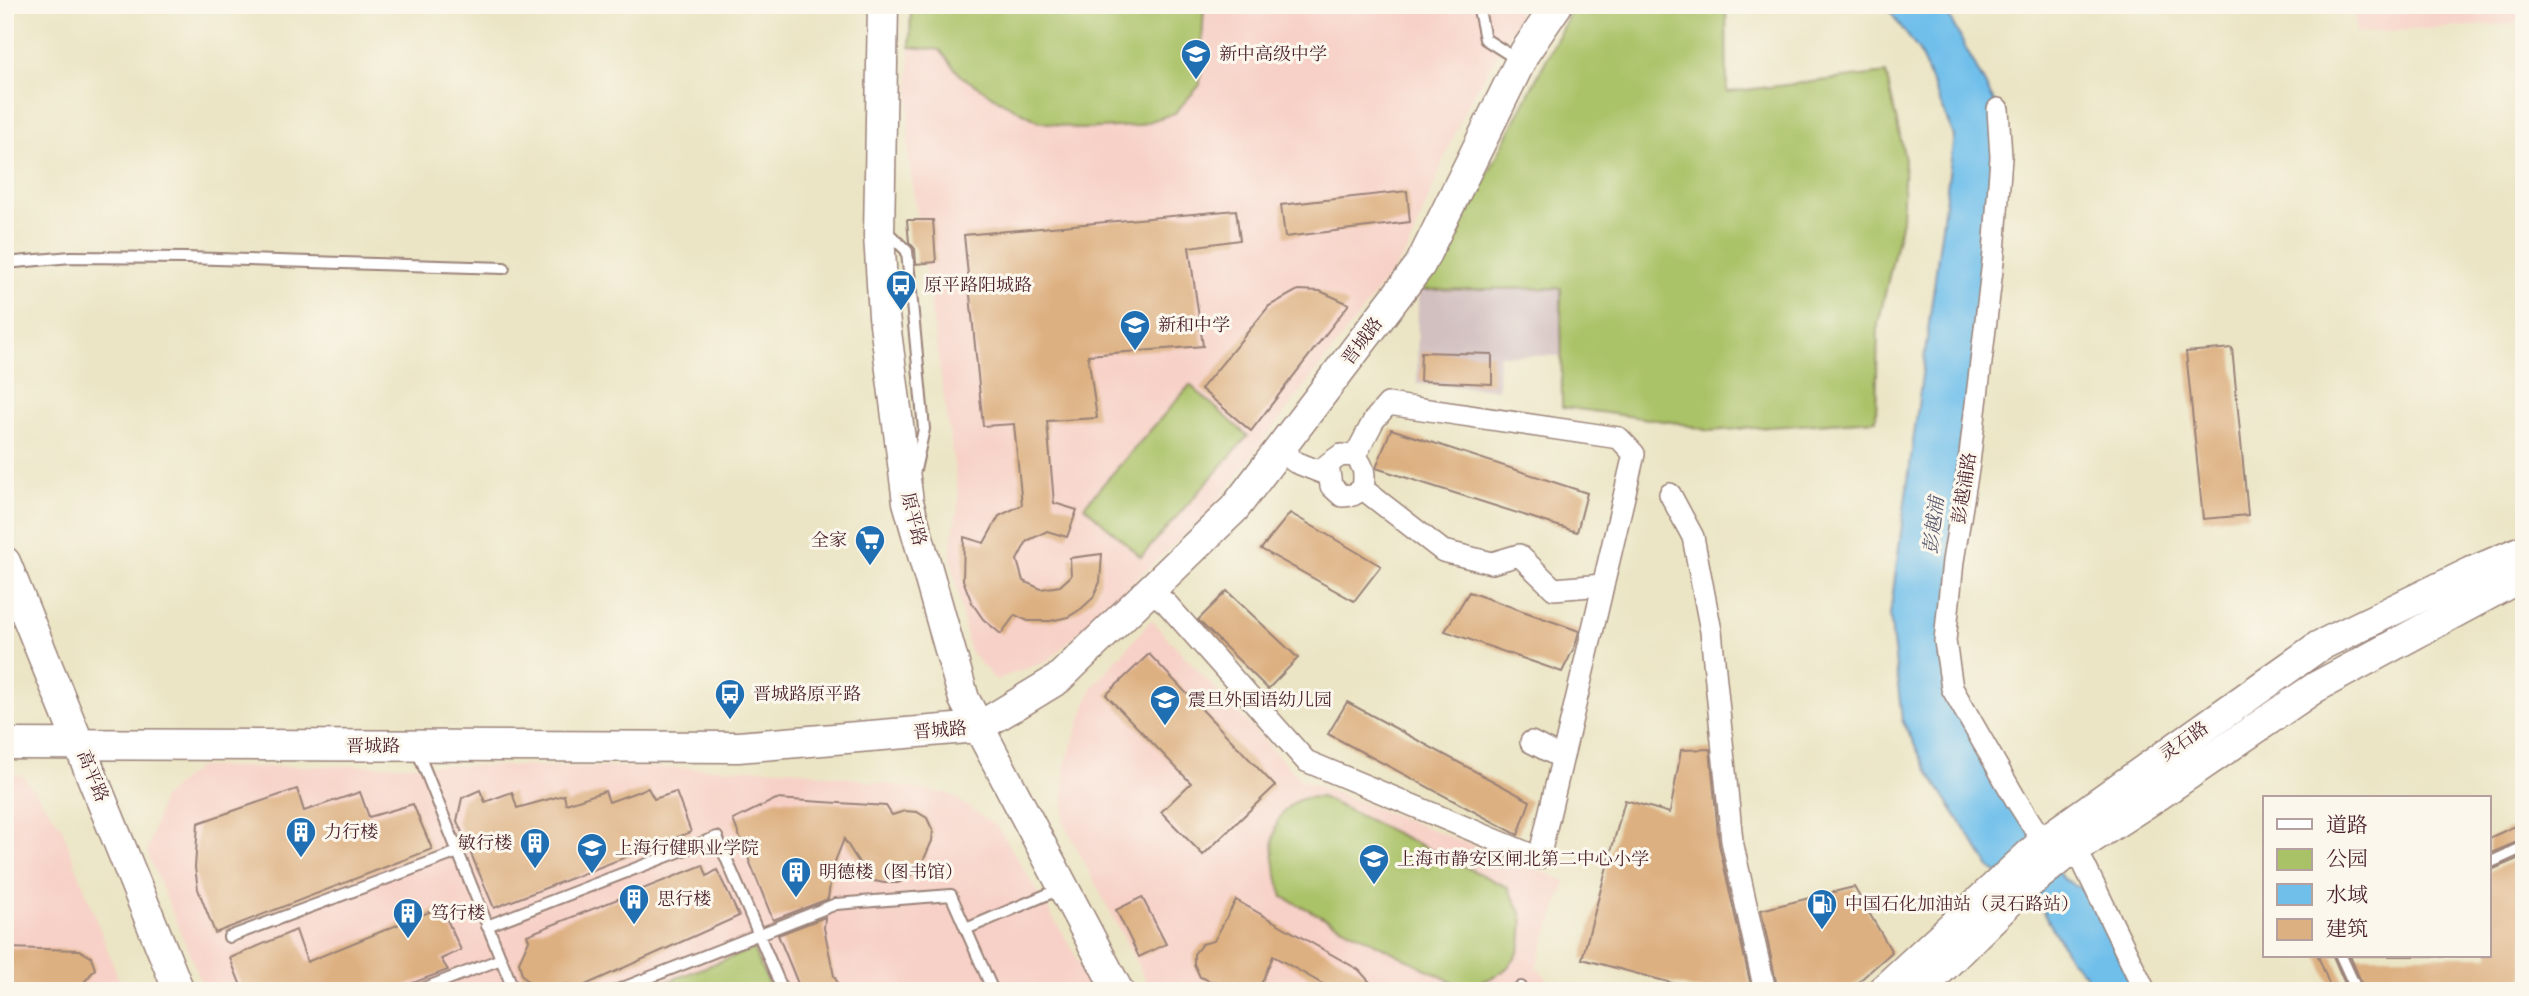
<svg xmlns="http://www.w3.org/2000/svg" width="2529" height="996" font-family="'Libre Caslon Text','Noto Serif SC',serif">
<rect width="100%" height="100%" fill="#fbf7ec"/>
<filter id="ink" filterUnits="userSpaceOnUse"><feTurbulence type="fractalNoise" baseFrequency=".0143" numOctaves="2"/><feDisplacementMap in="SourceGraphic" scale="14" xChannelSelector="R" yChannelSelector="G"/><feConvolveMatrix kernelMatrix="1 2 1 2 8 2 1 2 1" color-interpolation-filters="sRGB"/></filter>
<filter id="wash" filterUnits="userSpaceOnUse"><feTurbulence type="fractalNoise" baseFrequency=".00686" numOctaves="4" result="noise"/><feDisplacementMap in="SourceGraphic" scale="28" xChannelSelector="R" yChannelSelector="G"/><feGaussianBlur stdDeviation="1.57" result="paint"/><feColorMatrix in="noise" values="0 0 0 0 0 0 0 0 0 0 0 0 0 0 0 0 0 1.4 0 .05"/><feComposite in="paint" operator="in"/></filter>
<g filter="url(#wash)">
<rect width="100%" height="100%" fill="#ebe5c5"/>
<g fill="#f7d1c7">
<path d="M911,5h604l5,11 -57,97 -56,139 -197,259 -162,150 -53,19 -26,-30 -19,-99 9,-52 -51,-346z"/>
<path d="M2354,5h170v18l-168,10z"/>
<path d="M1151,620l149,159 266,102 -30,86 23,24h-408l-87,-168v-56l28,-79z"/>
<path d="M424,765l367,4 158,25 49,33 74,122 20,42h-887l-58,-139 15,-54 36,-31z"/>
<path d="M5,775h17l39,51 62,165h-118z"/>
</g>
<path fill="#d2bfc0" d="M1561,288l2,68 -64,-1 -1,34 -81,-5 1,-94z"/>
<g fill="#aac267" stroke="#7a7049" stroke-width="2">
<path d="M911,5h293l-4,80 -25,28 -39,13 -56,3 -42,-8 -39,-21 -38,-24 -21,-26 -30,-3z"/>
<path d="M1574,5h152l1,87 159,-19 19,86 -3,61 -24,104 -2,96 -167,11 -31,-8 -116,-16 -1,-119 -143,2 55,-87z"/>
<path d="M1190,385l58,51 -107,121 -57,-51z"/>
<path d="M1321,797l186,90c5,9 13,20 15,30 1,5 0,12 0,17 -1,35 -31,47 -60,53l-179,-90c-10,-30 -21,-80 16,-97 6,-3 16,-3 22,-3z"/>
<path d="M753,949l19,42h-130z"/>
</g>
<path fill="#70bfeb" stroke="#5d6f8b" stroke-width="2" d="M1885,5h58l55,104 -53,532 7,47 110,190 29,16 43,97h-42l-7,-18 -14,-12 -35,-62 -45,-30 -64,-99 -25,-50 -12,-105 64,-479 -35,-85z"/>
<g id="blocks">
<g fill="#ddb081">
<path d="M1407,191l3,31 -125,15 -4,-32z"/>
<path d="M1236,210l4,30 -51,7 14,99 -115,9 9,63 -50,3 7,82 23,7 -10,27 -20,-6 -20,10 -10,19 6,21 18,8 19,-3 11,-10 -1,-18 32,-4 -2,28 -7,16 -12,11 -13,8 -18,4h-22l-13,-6 -14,19 -18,-15 -11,-16 -9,-23 1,-43 20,6 15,-27 23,-11 -8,-81 -31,2 -19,-191z"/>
<path d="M907,220h26l3,42 -20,2 -1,-15 -6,-7z"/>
<path d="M1298,290l22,1 29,13 -98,127 -50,-42 68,-83z"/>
<path d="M2232,348l16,167 -45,4 -17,-167z"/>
<path d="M1421,352l71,2v30l-72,-3z"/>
<path d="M1391,429l196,64 -10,39 -201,-64z"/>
<path d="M1290,513l91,53 -27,35 -93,-52z"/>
<path d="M1227,591l71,67 -30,31 -70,-69z"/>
<path d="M1469,592l110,39 -4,15 -13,26 -117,-41z"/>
<path d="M1149,654l126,132 -72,69 -42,-43 30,-29 -85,-88z"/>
<path d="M1347,702l183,99 -12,34 -190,-101z"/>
<path d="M1710,749l9,95 33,147h-50l-120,-32 43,-159 45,13 11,-63z"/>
<path d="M648,788l6,11 22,-7 15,40 -197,76 -37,-87 5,-23 18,-8 5,12 27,-10 5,16 47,-13 2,9 39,-13 4,11z"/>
<path d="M297,789l7,22 56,-19 9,25 44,-13 19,45 -217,84 -17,-44 -3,-21 3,-45z"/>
<path d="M776,799l110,7 6,9 13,-4 12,1 10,6 6,13 -1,10 -8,18 -16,19 -10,5h-14l-14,-3 -26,-41 -12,30 -4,30 -55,21 -40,-100z"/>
<path d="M2524,822v17l-35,15v-16z"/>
<path d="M2524,856v135h-159l-15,-35h139v-85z"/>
<path d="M703,865l4,11 10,-6 22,46 -158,71 -15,-3 -22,7 -12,-5 -10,-11 -3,-13 10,-22 -2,-5z"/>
<path d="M1854,887l38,65 -44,39h-70l-17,-81z"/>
<path d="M1142,897l24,47 -27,13 -23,-47z"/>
<path d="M1236,900l123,70 19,21h-43l-62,-35 -13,31 -50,-6 -10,-4 -6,-13v-10l8,-10 12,-3z"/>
<path d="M441,907l20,43 -20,9 7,11 -57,21h-148l-13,-33 66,-28 11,32z"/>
<path d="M825,917l-1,11 10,48 8,15h-41l-23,-56z"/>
<path d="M5,948l74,2 12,7 4,12 -18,22h-72z"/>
<path d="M2318,956h15l15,35h-16z"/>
</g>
</g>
</g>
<g filter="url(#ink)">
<use href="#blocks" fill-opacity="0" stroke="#9a8278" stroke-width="2"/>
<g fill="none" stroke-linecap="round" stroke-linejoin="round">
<g stroke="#9a8278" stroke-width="14">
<g id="lane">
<path d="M1478,5l7,34 33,21"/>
<path d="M884,229l23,22 17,178 -9,41"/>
<path d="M5,263l66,-6 115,1 318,10"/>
<path d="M417,750l84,209"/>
<path d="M2489,863l35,-16"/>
<path d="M487,926l230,-89 66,154"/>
<path d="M966,929l94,-40"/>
<path d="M229,937l229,-85"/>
<path d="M2341,956l16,35"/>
<path d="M417,991l84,-32 13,32"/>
<path d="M615,991l221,-87 115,-9 42,96"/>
<path d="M1517,991l4,-4 3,4"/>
</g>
</g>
<g stroke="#9a8278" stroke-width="24">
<g id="street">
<path d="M1998,109l3,48 -7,96 -25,210 -16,98 -8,80 7,47 63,110 28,44"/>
<path d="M1279,449l16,13 33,13"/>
<path d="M1341,455l14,1c10,11 10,18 8,33l-10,6 -11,1 -11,-10 -3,-22z"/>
<path d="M1363,489l80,62 49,12 27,-8 35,34 49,-4"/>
<path d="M1670,494l23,43 18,94 21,210 33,150"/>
<path d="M1150,590l17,14 139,157 233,97 95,-404 -15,-16 -231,-34 -14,16 -19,36"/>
<path d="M1531,742l31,16"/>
<path d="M2067,843l9,5 69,143"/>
</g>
</g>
<g stroke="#9a8278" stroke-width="33">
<g id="secondary">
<path d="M883,5l-4,230 5,81 24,186 56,197 154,292"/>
<path d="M5,562l174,429"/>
<path d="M5,744l733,3 241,-20 79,-48 176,-170 186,-244 105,-213 32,-47"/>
<path d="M1882,991l161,-149 276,-196 153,-74 52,-22"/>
<path d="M1919,991l104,-103 35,-28 102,-66 156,-107 208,-112"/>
</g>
</g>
<use href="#lane" stroke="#fff" stroke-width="10"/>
<use href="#street" stroke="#fff" stroke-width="21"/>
<use href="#secondary" stroke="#fff" stroke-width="30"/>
</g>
</g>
<defs>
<g id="school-pin" transform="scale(1.575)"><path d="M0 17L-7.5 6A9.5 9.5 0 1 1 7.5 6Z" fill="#1f6fb2" stroke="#fbf7ec"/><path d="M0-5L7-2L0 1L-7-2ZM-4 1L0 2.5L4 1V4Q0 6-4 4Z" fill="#fff"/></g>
<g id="bus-pin" transform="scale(1.575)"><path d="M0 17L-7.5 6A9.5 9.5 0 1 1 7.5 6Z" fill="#1f6fb2" stroke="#fbf7ec"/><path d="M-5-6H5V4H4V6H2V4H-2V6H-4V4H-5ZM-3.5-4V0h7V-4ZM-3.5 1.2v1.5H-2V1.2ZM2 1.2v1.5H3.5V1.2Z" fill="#fff"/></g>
<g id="supermarket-pin" transform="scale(1.575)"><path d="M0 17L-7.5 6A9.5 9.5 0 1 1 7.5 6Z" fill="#1f6fb2" stroke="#fbf7ec"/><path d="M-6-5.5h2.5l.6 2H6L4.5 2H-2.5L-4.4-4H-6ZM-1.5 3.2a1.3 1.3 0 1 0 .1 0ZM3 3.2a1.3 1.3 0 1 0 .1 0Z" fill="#fff"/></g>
<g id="building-pin" transform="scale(1.575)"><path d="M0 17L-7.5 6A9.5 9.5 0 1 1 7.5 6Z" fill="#1f6fb2" stroke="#fbf7ec"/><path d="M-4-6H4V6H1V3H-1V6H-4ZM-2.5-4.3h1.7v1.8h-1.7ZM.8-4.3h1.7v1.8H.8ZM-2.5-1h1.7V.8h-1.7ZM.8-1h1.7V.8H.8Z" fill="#fff"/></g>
<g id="fuel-pin" transform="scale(1.575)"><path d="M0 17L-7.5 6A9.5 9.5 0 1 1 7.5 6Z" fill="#1f6fb2" stroke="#fbf7ec"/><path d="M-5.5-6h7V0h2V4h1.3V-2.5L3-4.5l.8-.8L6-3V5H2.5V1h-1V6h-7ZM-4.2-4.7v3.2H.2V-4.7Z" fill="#fff"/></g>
</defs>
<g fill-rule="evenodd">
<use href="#school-pin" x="1196" y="54"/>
<use href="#bus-pin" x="901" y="285"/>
<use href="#school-pin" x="1135" y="325"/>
<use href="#supermarket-pin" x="870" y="540"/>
<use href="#bus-pin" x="730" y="694"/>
<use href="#school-pin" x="1165" y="700"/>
<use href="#building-pin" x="301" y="832"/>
<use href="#building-pin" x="535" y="843"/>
<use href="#school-pin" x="592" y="848"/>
<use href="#school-pin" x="1374" y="859"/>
<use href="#building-pin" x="796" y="872"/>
<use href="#building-pin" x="634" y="899"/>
<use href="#fuel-pin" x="1822" y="904"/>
<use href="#building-pin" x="408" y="913"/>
</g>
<g text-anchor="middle" stroke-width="6" stroke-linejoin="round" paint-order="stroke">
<g font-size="18" fill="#4a1f2b" stroke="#fbf7ec" text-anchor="start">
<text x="1219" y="60">新中高级中学</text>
<text x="924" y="291">原平路阳城路</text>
<text x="1158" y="331">新和中学</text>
<text x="847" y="546" text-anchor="end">全家</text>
<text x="753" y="700">晋城路原平路</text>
<text x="1188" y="706">震旦外国语幼儿园</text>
<text x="324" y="838">力行楼</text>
<text x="512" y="849" text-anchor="end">敏行楼</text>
<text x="615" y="854">上海行健职业学院</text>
<text x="1397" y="865">上海市静安区闸北第二中心小学</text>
<text x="819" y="878">明德楼（图书馆）</text>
<text x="657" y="905">思行楼</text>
<text x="1845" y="910">中国石化加油站（灵石路站）</text>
<text x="431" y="919">笃行楼</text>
</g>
<g font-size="18" fill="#4a1f2b" stroke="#fbf7ec">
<text transform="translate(1362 341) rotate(-53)" y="6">晋城路</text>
<text transform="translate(1964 488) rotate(-81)" y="6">彭越浦路</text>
<text transform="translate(914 519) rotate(76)" y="6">原平路</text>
<text transform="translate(940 730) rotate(-5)" y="6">晋城路</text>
<text transform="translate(2184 741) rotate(-35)" y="6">灵石路</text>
<text x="373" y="752">晋城路</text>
<text transform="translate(93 776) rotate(68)" y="6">高平路</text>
</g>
<g font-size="19" font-style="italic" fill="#57576e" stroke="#fbf7ec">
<text transform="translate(1933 525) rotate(-83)" y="7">彭越浦</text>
</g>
</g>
<rect width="2529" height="996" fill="none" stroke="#fbf7ec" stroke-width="28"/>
<rect x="2263" y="796" width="228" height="161" fill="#fbf7ec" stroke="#b4a19f" stroke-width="2"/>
<rect x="2277" y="819" width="35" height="10" fill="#ffffff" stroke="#b4a19f" stroke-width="2"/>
<text x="2326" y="832" font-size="21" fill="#4a1f2b">道路</text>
<rect x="2277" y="849" width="35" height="21" fill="#aac267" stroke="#b4a19f" stroke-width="2"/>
<text x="2326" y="866" font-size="21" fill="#4a1f2b">公园</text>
<rect x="2277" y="884" width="35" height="21" fill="#70bfeb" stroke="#b4a19f" stroke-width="2"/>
<text x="2326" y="902" font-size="21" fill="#4a1f2b">水域</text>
<rect x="2277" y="919" width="35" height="21" fill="#ddb081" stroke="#b4a19f" stroke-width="2"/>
<text x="2326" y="936" font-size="21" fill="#4a1f2b">建筑</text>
</svg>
